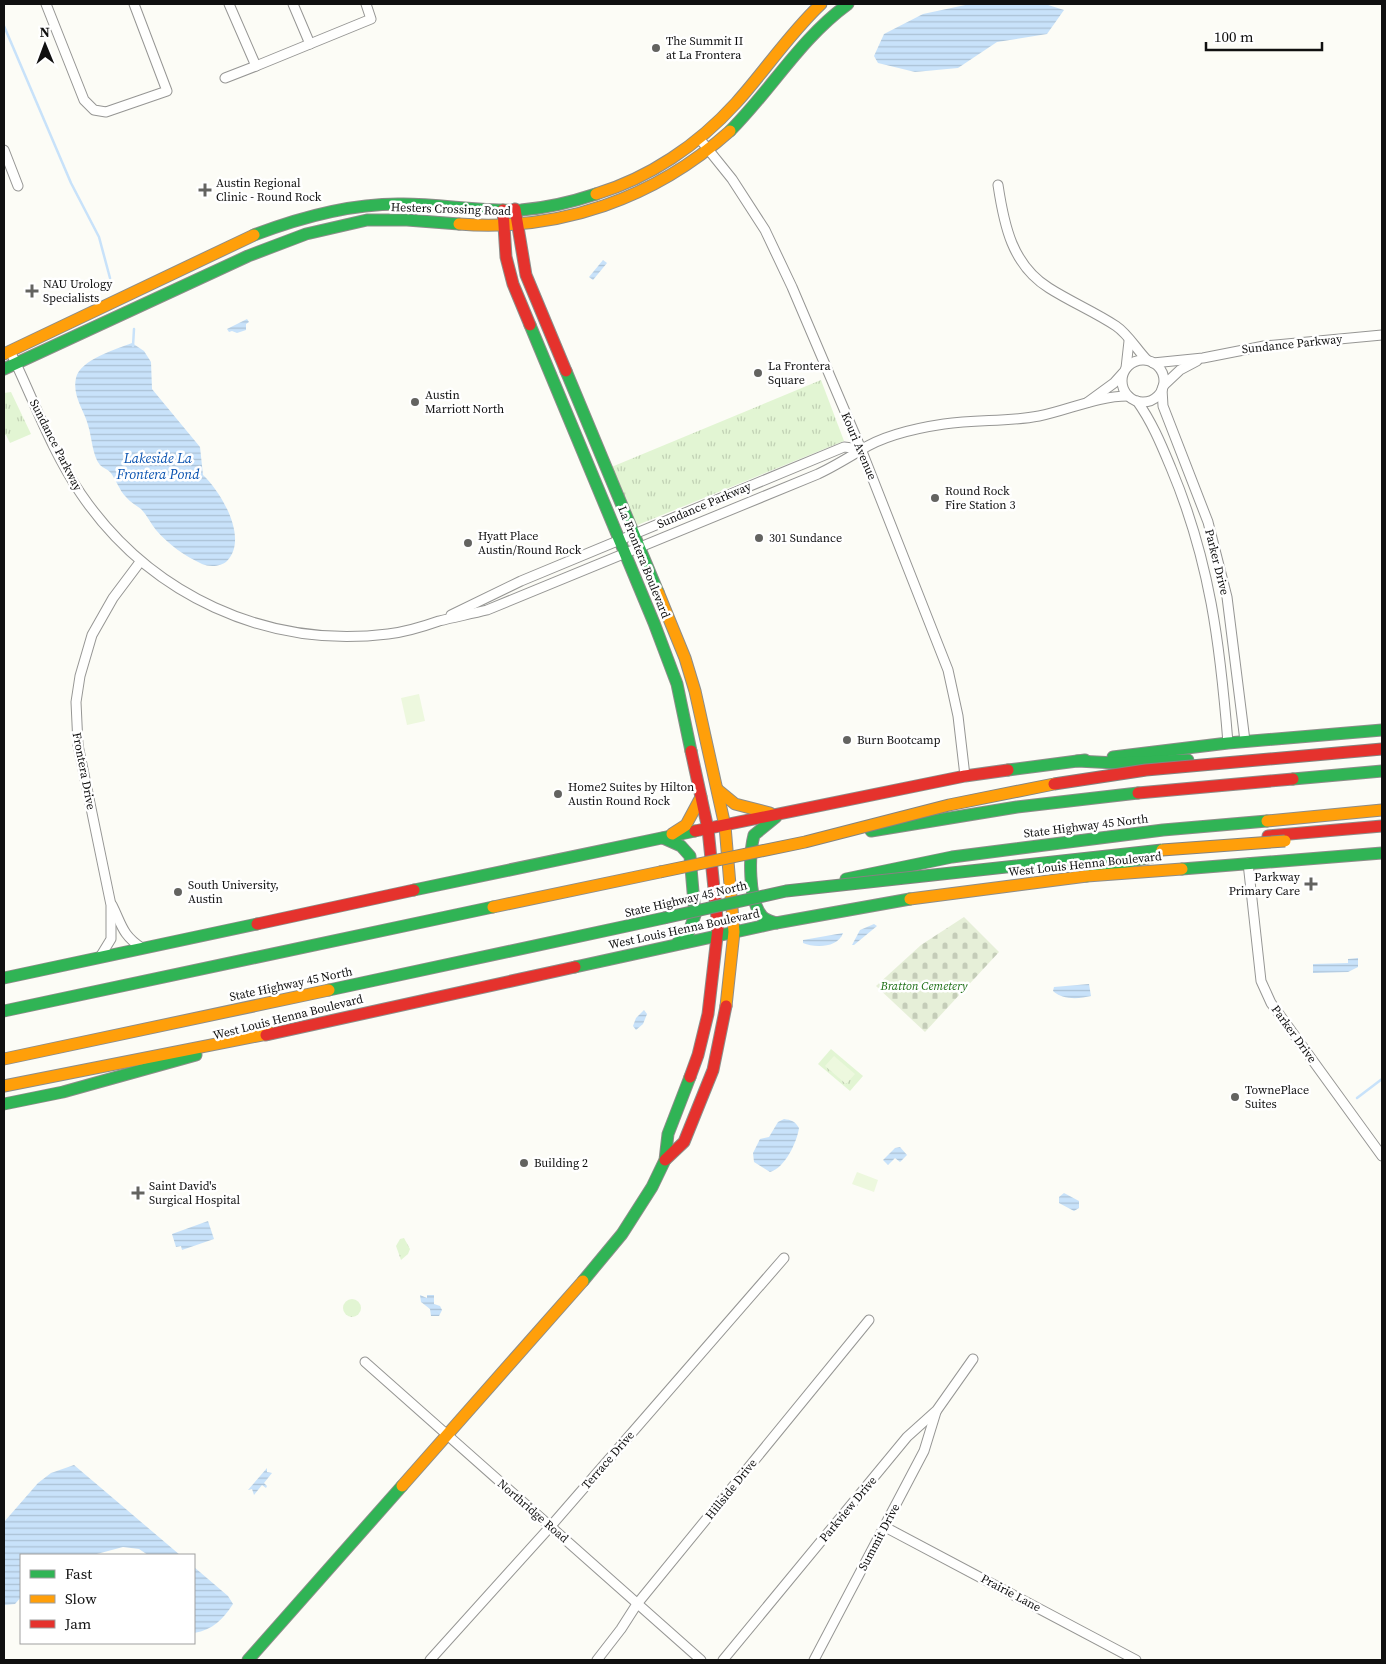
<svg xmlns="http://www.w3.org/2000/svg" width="1386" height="1664" font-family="'Source Serif 4',serif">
<defs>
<pattern id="cemetery-stones" width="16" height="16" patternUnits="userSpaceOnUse" patternTransform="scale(1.25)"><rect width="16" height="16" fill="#e6efd8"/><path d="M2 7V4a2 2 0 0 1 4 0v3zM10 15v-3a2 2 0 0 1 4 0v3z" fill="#c4ccb8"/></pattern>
<pattern id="park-tufts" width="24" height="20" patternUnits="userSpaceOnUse" patternTransform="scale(1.25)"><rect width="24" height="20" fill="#e2f5d3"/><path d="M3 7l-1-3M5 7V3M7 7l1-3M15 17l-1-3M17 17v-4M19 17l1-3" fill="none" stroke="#c1d1b4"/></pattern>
<pattern id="water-rules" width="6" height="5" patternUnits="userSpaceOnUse" patternTransform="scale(1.25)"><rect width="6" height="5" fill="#c8e2fa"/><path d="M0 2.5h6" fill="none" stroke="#abc1d5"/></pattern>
</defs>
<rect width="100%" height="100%" fill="#fcfcf6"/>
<path fill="url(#cemetery-stones)" d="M964,917l35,35 -74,80 -49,-46 45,-41z"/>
<g fill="url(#park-tufts)">
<path d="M821,380l23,61 -209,85 -26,-58z"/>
<path d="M11,392l20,42 -21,9 -4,-8h-2v-42z"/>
<path d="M831,1049l32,27 -13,15 -32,-27z"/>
<path d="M404,1238l6,11 -2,5 -7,6 -5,-14 4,-7z"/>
<circle cx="352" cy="1308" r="9"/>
</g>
<g fill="#edf8de">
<path d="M419,694l6,27 -18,4 -6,-27z"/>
<path d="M834,1056l21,18 -9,10 -21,-18z"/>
<path d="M857,1172l21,8 -4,12 -22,-8z"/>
</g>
<g fill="url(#water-rules)">
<path d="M970,4h75l19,6 -17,24 -50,8 -39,26 -43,4 -37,-9 -4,-7 10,-22 39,-20z"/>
<path d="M603,260l4,3 -14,17 -4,-3z"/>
<path d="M247,319l2,3 -3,2v6l-9,3 -5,-2 -3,1 -2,-3z"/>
<path d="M132,343l12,8 7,11 1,27 48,58 3,28c18,17 46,63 24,86 -6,6 -18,6 -25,3 -17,-8 -33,-19 -46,-34 -5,-6 -9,-15 -15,-21 -5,-4 -11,-7 -15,-12 -7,-7 -10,-18 -16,-25 -3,-3 -7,-4 -10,-7 -8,-10 -8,-28 -12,-40 -4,-15 -16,-29 -12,-47 4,-18 40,-29 56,-35z"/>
<path d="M874,924l3,2 -23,19h-2l8,-15z"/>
<path d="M843,933c-5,15 -28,15 -40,10v-3z"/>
<path d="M1358,958v9l-10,5 -35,1v-9l35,-1v-4z"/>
<path d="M1089,984l2,12c-12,3 -29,4 -38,-5l1,-4z"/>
<path d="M644,1010l3,4 -4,10 -7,6 -3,-4 3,-8z"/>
<path d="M784,1119c7,1 11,2 15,9 -2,14 -14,40 -29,44l-16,-10 -1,-9 7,-14 9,-2 9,-15z"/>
<path d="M900,1147l7,8 -7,7 -5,-4 -7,7 -5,-5 12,-12z"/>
<path d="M1064,1193l15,8v7l-5,3 -15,-8v-6z"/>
<path d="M208,1221l6,18 -32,11 -1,-4 -5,1 -4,-13z"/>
<path d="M420,1295l7,3v-3h7v9l6,2 2,4 -3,6h-8l-1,-7 -9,-7z"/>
<path d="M74,1465l106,90h-32l-9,-6 -16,-2 -30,8h-72v42l-6,7 -11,1v-83l34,-39 13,-10z"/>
<path d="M267,1468v4l5,1 -8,10 3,3 -1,2 -4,-3 -8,10 -2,-6 -4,1z"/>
<path d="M194,1567l34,29 5,8c-10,15 -20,26 -39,29z"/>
</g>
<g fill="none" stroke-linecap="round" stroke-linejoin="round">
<g stroke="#c8e2fa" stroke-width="2.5">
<path d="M4,26l67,157 28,54 11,41"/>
<path d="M133,346l1,-17"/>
<path d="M1357,1098l25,-19"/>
</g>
<g stroke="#969694" stroke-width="11">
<g id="street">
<path d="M46,4l38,96 10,10 12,2 61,-21 -33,-87"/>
<path d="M293,4l17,40"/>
<path d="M256,66l115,-47 -5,-15"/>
<path d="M225,78l31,-12 -27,-62"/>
<path d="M699,138l33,41 33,51 27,57 69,162 87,221 10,46 7,60"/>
<path d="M4,150l14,36"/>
<path d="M998,185c6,40 14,80 51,103 22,14 46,24 67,38 12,8 21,24 31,34"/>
<path d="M10,351c23,47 41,99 71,143 69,101 185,155 307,140 18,-2 34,-7 51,-13 16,-4 32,-7 48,-11l331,-136c15,-7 28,-15 43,-24 23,-15 56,-22 83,-26 32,-5 64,-2 95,-8 30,-6 58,-20 89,-20"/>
<circle cx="1143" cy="381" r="21"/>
<path d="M1153,363l50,-5 61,-12 118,-11"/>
<path d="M1126,368l3,-27"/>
<path d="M1163,386l17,-16 17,-9"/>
<path d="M1162,389l1,17 45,116 19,75 18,144"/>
<path d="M1137,401c15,21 24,43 34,67 39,93 49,176 57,275"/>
<path d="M1088,402l26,-19 9,-10"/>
<path d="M451,615l70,-34 323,-134 17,2"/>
<path d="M1248,863l13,118 10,22 111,153"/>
<path d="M112,905c10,20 10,30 30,43"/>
<path d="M100,957l11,-18v-34l-33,-160 -2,-43 4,-26 12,-41 21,-37 27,-36"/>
<path d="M365,1362l336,298"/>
<path d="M885,1527l251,133"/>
<path d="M430,1660l120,-133 234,-269"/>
<path d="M597,1660l24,-31 16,-25 232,-284"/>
<path d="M723,1660l184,-223 30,-27 36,-51"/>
<path d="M814,1660l110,-209 12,-39"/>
</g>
</g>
<g stroke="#8d8d8a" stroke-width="13">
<g id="fast">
<path d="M730,131c42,-42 70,-92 118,-127"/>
<path d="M254,235c47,-18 98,-32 149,-31 39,0 79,8 118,6 26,-2 51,-8 75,-16"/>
<path d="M530,325l124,298 23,61 14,67"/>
<path d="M4,369l244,-113 58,-22 61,-14h40l52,4"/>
<path d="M566,371l92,221"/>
<path d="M1113,757l115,-14 154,-13"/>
<path d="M1077,761l39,2 72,-3"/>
<path d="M1008,770l77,-10"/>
<path d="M1293,779l89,-8"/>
<path d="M776,817l-22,18c-5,19 -6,65 8,81 3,4 9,5 14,7"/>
<path d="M871,831l146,-24 121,-14"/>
<path d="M663,838l18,8 9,10 5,59 -7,19 -10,8"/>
<path d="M1182,869l200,-16"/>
<path d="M1087,876l39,-14 26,-5"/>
<path d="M846,879l106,-22 211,-27 104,-9"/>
<path d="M414,890l281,-59"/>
<path d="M575,967l201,-44 134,-24"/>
<path d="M4,978l253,-54"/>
<path d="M329,990l335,-72"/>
<path d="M4,1011l489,-104"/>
<path d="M4,1104l59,-12 133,-37"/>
<path d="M583,1281l39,-47 30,-47 13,-27 3,-26 22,-57"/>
<path d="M248,1660l154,-174"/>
</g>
</g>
<g stroke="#8d8d8a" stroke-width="13">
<g id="slow">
<path d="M596,194c53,-16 102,-49 140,-91 29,-32 53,-69 85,-99"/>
<path d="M459,224c101,8 196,-26 271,-93"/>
<path d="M4,354l250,-119"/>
<path d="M658,592l27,66 10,33 30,135 9,106 -8,74"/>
<path d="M718,790l17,14 35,9"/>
<path d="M1267,821l115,-11"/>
<path d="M672,834l14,-9 15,-28"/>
<path d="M910,899l177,-23 95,-7"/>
<path d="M493,907l167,-35"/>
<path d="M4,1059l325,-69"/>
<path d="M4,1086l268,-53"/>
<path d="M402,1486l181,-205"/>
</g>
</g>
<g stroke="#8d8d8a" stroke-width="13">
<g id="jam">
<path d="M515,209l11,66 40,96"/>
<path d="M503,210l3,47 7,27 17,41"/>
<path d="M1138,793l155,-14"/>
<path d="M695,831l270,-55 43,-6"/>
<path d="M1268,836l114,-10"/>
<path d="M257,924l157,-34"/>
<path d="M266,1035l309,-68"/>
<path d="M690,1077l8,-22 10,-41 10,-86 -10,-99 -17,-78"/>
<path d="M665,1160l19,-18 29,-72 13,-64"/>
</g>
</g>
<use href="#street" stroke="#fffffe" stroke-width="9"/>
<use href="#fast" stroke="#30b455" stroke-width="11"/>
<use href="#slow" stroke="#ff9f0a" stroke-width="11"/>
<use href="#jam" stroke="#e5322d" stroke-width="11"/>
<g stroke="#848481" stroke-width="13" stroke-linecap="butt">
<path id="fast-bridge" d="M664,918l122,-27 376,-41"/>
</g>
<g stroke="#848481" stroke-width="13" stroke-linecap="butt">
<g id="slow-bridge">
<path d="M1162,850l123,-9"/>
<path d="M660,872l145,-30 144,-37 105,-21"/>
</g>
</g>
<g stroke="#848481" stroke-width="13" stroke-linecap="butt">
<path id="jam-bridge" d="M1054,784l92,-14 236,-21"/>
</g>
<use href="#fast-bridge" stroke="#30b455" stroke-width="11"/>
<use href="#slow-bridge" stroke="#ff9f0a" stroke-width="11"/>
<use href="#jam-bridge" stroke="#e5322d" stroke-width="11"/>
</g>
<g fill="#636360" stroke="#fff" stroke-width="2">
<circle cx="656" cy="48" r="5"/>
<path d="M202.5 182.5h5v5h5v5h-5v5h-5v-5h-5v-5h5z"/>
<path d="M29.5 283.5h5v5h5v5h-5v5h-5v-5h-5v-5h5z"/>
<circle cx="758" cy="373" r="5"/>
<circle cx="415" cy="402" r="5"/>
<circle cx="935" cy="498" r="5"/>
<circle cx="759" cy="538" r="5"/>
<circle cx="468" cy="543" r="5"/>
<circle cx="847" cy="740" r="5"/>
<circle cx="558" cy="794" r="5"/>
<path d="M1308.5 876.5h5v5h5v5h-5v5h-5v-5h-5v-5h5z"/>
<circle cx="178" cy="892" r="5"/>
<circle cx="1235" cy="1097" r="5"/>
<circle cx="524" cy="1163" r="5"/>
<path d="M135.5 1185.5h5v5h5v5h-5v5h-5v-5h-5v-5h5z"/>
</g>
<g text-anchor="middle" stroke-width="5" stroke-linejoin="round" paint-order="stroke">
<g font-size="12" fill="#101010" stroke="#fff" text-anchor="start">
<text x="666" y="45">The Summit II<tspan x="666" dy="14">at La Frontera</tspan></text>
<text x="216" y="187">Austin Regional<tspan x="216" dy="14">Clinic - Round Rock</tspan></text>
<text x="43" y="288">NAU Urology<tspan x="43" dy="14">Specialists</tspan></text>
<text x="768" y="370">La Frontera<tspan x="768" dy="14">Square</tspan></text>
<text x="425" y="399">Austin<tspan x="425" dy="14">Marriott North</tspan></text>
<text x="945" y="495">Round Rock<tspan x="945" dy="14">Fire Station 3</tspan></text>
<text x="478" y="540">Hyatt Place<tspan x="478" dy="14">Austin/Round Rock</tspan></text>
<text x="769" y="542">301 Sundance</text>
<text x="857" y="744">Burn Bootcamp</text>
<text x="568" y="791">Home2 Suites by Hilton<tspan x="568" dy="14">Austin Round Rock</tspan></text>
<text x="1300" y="881" text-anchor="end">Parkway<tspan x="1300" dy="14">Primary Care</tspan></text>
<text x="188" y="889">South University,<tspan x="188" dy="14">Austin</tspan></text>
<text x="1245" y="1094">TownePlace<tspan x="1245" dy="14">Suites</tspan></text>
<text x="534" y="1167">Building 2</text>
<text x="149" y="1190">Saint David's<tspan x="149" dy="14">Surgical Hospital</tspan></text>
</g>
<g font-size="12" fill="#101010" stroke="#fff">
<text transform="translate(451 209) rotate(2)" y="4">Hesters Crossing Road</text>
<text transform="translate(1292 344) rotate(-6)" y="4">Sundance Parkway</text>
<text transform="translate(56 445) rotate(63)" y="4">Sundance Parkway</text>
<text transform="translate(859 446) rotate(67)" y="4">Kouri Avenue</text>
<text transform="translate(704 505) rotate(-23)" y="4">Sundance Parkway</text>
<text transform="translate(644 562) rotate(68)" y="4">La Frontera Boulevard</text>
<text transform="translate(1217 562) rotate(76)" y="4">Parker Drive</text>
<text transform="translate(84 771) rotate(79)" y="4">Frontera Drive</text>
<text transform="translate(1086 826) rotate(-7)" y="4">State Highway 45 North</text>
<text transform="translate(1085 864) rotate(-6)" y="4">West Louis Henna Boulevard</text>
<text transform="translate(686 899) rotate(-13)" y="4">State Highway 45 North</text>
<text transform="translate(684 929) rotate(-12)" y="4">West Louis Henna Boulevard</text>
<text transform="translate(291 984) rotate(-12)" y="4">State Highway 45 North</text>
<text transform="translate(288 1017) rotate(-14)" y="4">West Louis Henna Boulevard</text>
<text transform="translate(1294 1034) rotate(54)" y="4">Parker Drive</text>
<text transform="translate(608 1460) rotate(-49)" y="4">Terrace Drive</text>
<text transform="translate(731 1489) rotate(-51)" y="4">Hillside Drive</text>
<text transform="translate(848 1509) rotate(-50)" y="4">Parkview Drive</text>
<text transform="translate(533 1511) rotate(41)" y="4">Northridge Road</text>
<text transform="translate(879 1537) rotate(-62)" y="4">Summit Drive</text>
<text transform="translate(1011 1593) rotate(28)" y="4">Prairie Lane</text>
</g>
<g font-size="12" font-style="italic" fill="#1f7018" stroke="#fff">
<text x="924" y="990">Bratton Cemetery</text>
</g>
<g font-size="14" font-style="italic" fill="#0a53b0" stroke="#fff">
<text x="158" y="463">Lakeside La<tspan x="158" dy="16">Frontera Pond</tspan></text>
</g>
</g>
<rect width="1386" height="1664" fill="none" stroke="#101010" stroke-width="10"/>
<rect x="20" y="1554" width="175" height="90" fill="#ffffff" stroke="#9f9f9f"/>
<rect x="30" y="1570" width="25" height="8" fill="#30b455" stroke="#9f9f9f"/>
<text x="65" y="1579" font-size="15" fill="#101010">Fast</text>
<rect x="30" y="1595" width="25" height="8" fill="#ff9f0a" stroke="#9f9f9f"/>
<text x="65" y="1604" font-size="15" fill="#101010">Slow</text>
<rect x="30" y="1620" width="25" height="8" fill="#e5322d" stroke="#9f9f9f"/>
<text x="65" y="1629" font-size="15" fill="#101010">Jam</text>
<g transform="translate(45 45) rotate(359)" stroke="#ffffff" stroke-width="4" paint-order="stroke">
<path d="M0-4L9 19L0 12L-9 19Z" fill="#101010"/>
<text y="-8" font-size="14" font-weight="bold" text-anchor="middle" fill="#101010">N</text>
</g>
<path d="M1206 42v8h116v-8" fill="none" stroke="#101010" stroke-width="2.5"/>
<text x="1214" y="42" font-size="15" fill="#101010" stroke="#ffffff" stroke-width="4" paint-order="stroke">100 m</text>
</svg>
